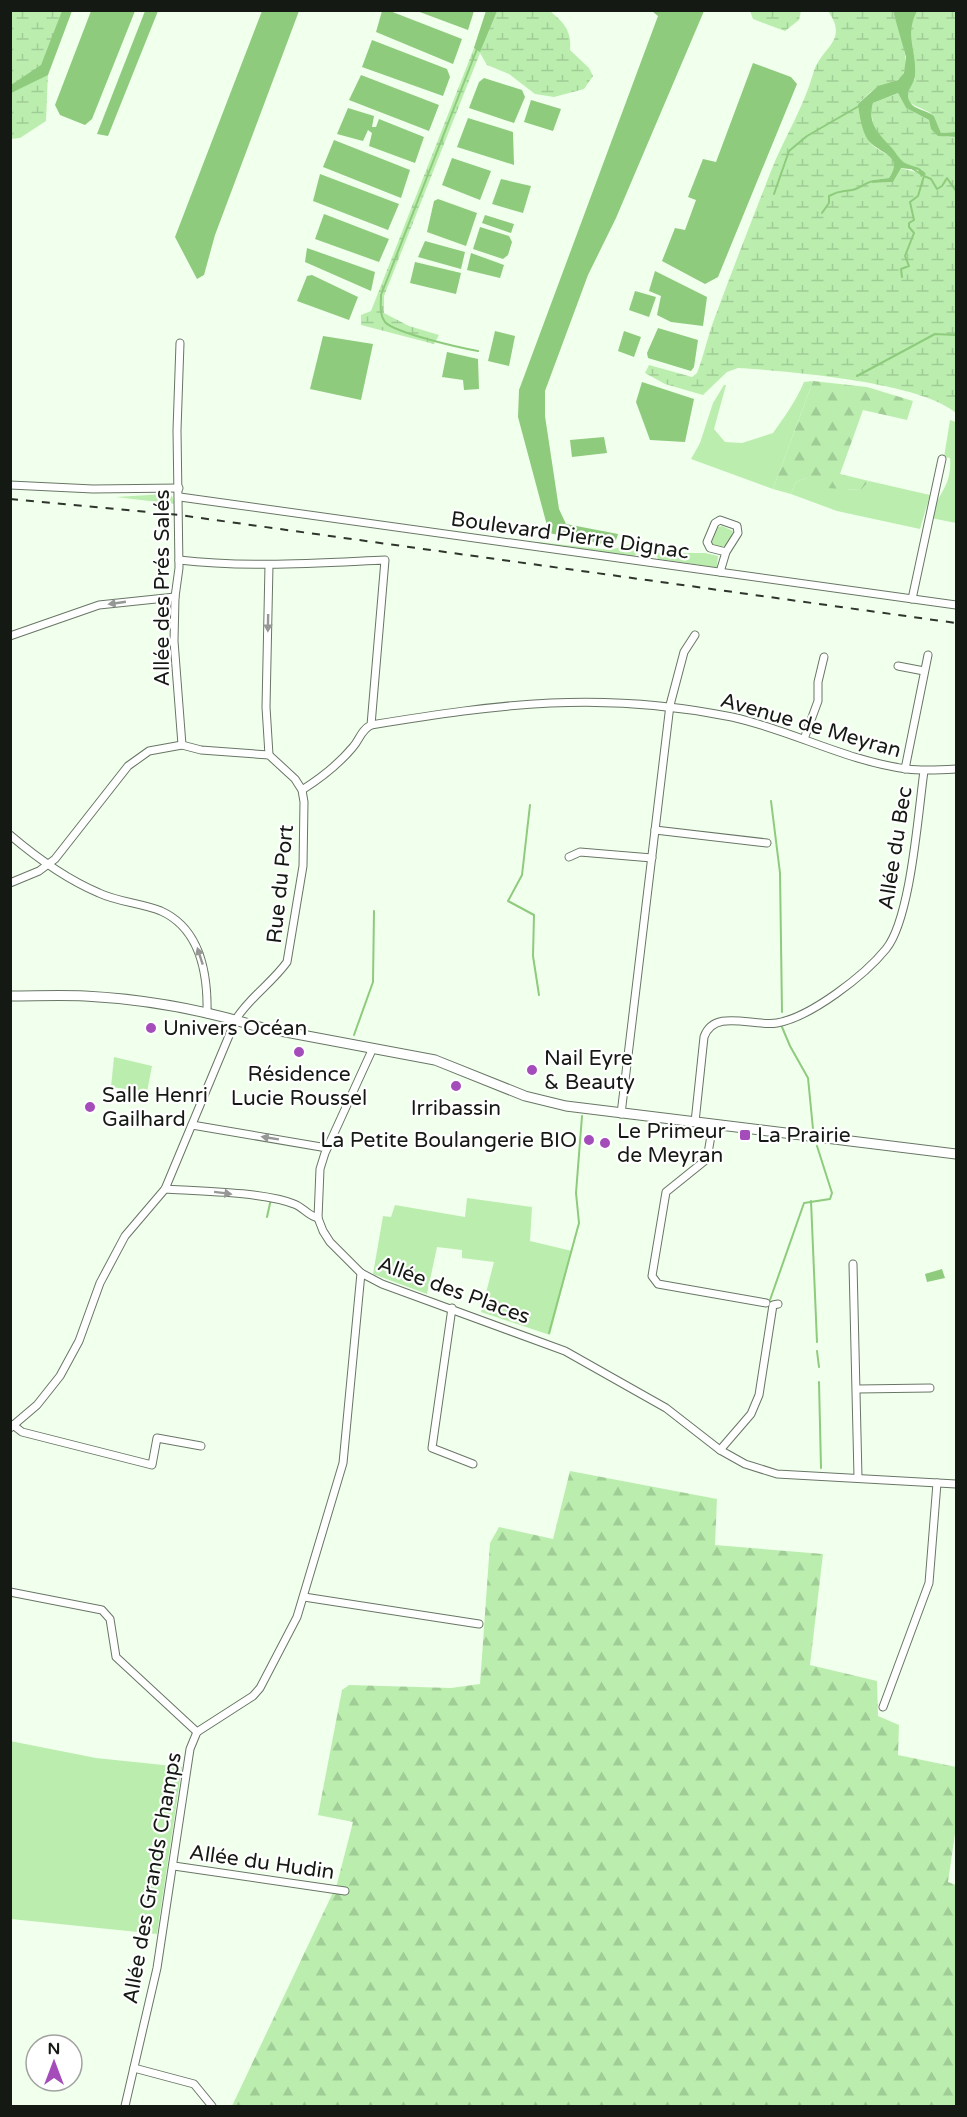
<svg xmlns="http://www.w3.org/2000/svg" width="967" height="2117" font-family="'Varela Round',sans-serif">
<defs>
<pattern id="forest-firs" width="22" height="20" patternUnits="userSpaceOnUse" patternTransform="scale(1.5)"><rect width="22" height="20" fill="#bbeeae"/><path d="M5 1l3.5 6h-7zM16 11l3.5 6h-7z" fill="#a0cc95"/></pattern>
<pattern id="wetland-marsh" width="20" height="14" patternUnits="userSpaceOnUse" patternTransform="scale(1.5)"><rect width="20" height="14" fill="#bbeeae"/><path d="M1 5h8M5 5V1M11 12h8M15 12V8" fill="none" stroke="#a0cc95"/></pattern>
</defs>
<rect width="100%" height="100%" fill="#f1ffed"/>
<g fill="#bbeeae">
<path d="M813,381l-40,108 -82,-30 9,-16 13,-40 11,-18h2l-12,44 11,13 17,1 31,-10c12,-17 23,-32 31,-51z"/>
<path d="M950,420l6,2v101l-25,-5c7,-27 21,-30 19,-60l-6,-1z"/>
<path d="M806,478l40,11 15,1 8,-9 61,14 -10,34 -83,-18 -46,-17 5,-12z"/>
<path d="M166,494l6,2 3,8 -59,-7z"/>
<path d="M722,526l11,5 -5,13 -8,4 -9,-4 7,-17z"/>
<path d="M538,542l72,8 28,-8 5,3 -3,7 -8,5 -97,-14z"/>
<path d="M656,553h49l13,3 -1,11h-3l-56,-8z"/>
<path d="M114,1057l38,9 -5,26 -36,-5z"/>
<path d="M467,1198l65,9 -2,34 42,10 -22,84 -69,-23 13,-50 -32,-4v-8l-25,-3 -10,47 -54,-20 10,-58 8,1 4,-12 70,12z"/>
<path d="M10,1741l86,17 86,9 -25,167 -146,-15z"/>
</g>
<g fill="url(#forest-firs)">
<path d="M813,381l54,6 46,14 -6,19 -44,-10 -23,64 29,7 -8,9 -35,-2 -20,-10 -10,4 -5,12 -18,-5z"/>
<path d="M570,1471l147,28 -2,46 108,9 -13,111 67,16 1,35 21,9 -1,30 58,12v60l-8,55 8,3v221h-724l105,-222 16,-62 -35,-7 24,-125 7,-5 102,3 29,-4 10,-141 9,-16 54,12z"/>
</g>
<g fill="url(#wetland-marsh)">
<path d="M11,11h60l-10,23 -13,39 -2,48 -26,17 -9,1z"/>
<path d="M486,11h64c13,11 22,19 20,39l19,18 4,8 -9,13 -30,8 -19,-3 -26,-20 -22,-9 -7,-12 -96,243v17l25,13 30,9 -5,9 -73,-19v-10l10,-4 103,-263z"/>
<path d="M801,11l-2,9 -14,11 -32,-12 -3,-8z"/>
<path d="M828,11h65c4,14 22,57 6,68 -7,4 -16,5 -23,9 -6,4 -12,10 -18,16 4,11 6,28 12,38 9,14 36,11 19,36l-16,2v3l20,-1 7,-14 20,5 3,-3 -19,-7 -24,-25 -6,-9 -3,-18 2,-8 25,-10 8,15 23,12c4,14 14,18 27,17v276c-35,-31 -168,-42 -218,-45l-11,4 -24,23 -38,-11 -20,-11 4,-8 43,12 5,-4c7,-18 11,-38 18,-56 18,-49 37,-97 56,-146 13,-33 32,-62 42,-97 7,-27 37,-32 15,-63z"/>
<path d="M905,11h51v121l-15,1 -7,-17c-16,-14 -38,-7 -19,-37z"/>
</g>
<g fill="#8ecb7d">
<path d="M62,11h10l-24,64 -37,18v-8l30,-20z"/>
<path d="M91,11h44l-43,108 -7,6 -25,-10 -5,-10z"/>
<path d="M145,11h13l-50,125 -11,-2z"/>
<path d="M262,11h37l-84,224 -11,40 -7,4 -22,-42z"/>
<path d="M382,11h8l72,28 -9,25 -77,-32z"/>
<path d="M417,11h57l-6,19z"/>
<path d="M486,11h11l-17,41 -6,-4z"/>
<path d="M652,11h52l-88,207 -28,57 -43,116v25l14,93 7,15 52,10 -4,12 -65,-13 -31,-116 1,-27 139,-374z"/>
<path d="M893,11h24c-13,25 0,38 -2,65 -1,10 -11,15 -5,26 4,8 17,8 24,14l7,17 15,-1v5l-18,-1 -7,-7 -2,-9 -23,-12 -8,-15 -25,10c-6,21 6,31 19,45 4,5 8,12 13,15 8,4 15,3 21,11l-5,3 -3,-7 -17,-2 -8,14 -21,1 1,-3 16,-2c16,-23 -10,-24 -21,-38 -6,-8 -9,-27 -10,-36l20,-18 20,-6 6,-7 2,-16z"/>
<path d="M372,40l75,29 3,8 -7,19 -81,-29z"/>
<path d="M753,63l38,14 6,7 -79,193 -13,7 -43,-23 13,-33 10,2 11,-30 -8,-3 15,-38 13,3z"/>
<path d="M361,75l78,30 -10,26 -80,-31z"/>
<path d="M484,78l38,12 3,7 -11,26 -45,-15 10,-26z"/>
<path d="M531,100l30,9 -8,22 -29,-9z"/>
<path d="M348,108l26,8 -2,11h4l3,-8 45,18 -9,26 -46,-17 3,-13 -4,-3 -5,11 -26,-7z"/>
<path d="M468,118l45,14 1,33 -57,-18z"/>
<path d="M334,140l76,30 -9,28 -78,-31z"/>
<path d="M452,158l39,13 -11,29 -38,-15z"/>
<path d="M320,174l79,30 -11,26 -75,-29z"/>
<path d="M501,179l30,7 -8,27 -31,-9z"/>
<path d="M438,199l39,14 -11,33 -39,-14 7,-31z"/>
<path d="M324,214l65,25 -10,23 -64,-23z"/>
<path d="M485,215l29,9 -3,9 -29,-10z"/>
<path d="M480,227l29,9 3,6 -4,13 -5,4 -30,-10z"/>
<path d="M425,241l40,11 -4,17 -43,-12z"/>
<path d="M307,248l68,24 -4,19 -66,-29z"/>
<path d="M471,253l33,12 -4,13 -33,-8z"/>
<path d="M415,262l46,11 -5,21 -46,-11z"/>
<path d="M655,271l52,26 -4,29 -32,-4 -14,-7 4,-19 -12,-5z"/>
<path d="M312,275l46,22 -9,23 -52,-19 10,-25z"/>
<path d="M635,291l21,6 -7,20 -20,-7z"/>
<path d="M658,328l40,12 -4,27 -3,4 -43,-13 -1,-5z"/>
<path d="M495,331l20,5 -6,30 -21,-5z"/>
<path d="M624,331l17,6 -7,20 -16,-6z"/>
<path d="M323,336l50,8 -12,56 -51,-11z"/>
<path d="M447,352l31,7 1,30 -15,1 -1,-10 -21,-3z"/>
<path d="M642,382l52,17 -9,43 -35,-2 -14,-38z"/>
<path d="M604,437l3,16 -35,4 -2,-17z"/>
<path d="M942,1269l3,9 -18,4 -2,-8z"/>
</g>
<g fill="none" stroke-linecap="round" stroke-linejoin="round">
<g stroke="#8ecb7d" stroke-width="2">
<path d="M477,49l-96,246c0,10 -2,19 4,27 10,11 76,26 93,29"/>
<path d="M924,176l7,3 6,10 5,-3 5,-8 9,13"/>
<path d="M774,194l15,-43 18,-15 52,-30"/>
<path d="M822,213l7,-10v-7c11,-6 12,-4 23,-6 9,-1 14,-9 23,-9"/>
<path d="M902,277l-1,-8 8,-3 -4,-10 9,-23 -5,-6v-4l5,-3 -4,-18 8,-6 6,-20 -11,-7"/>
<path d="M857,376l78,-42 21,1"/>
<path d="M771,801l9,72 2,139"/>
<path d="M530,805l-8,70 -14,26 26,14 -1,41 6,39"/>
<path d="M782,1027l8,19 18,32 5,51"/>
<path d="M354,1035l19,-53 1,-71"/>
<path d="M811,1201l6,141"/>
<path d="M267,1217l4,-18"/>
<path d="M770,1300l34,-97 26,-4 2,-6 -15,-47"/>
<path d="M549,1333l30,-110 -3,-30 6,-77"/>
<path d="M817,1351l2,16"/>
<path d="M819,1382l2,86"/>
</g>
<g stroke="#697666" stroke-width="9">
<g id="street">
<path d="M180,343l-3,87 2,138 -4,29 -1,44 8,104"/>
<path d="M10,485l83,4 86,-1"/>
<path d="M180,497l776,108"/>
<path d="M179,560c68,8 138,3 206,0l-14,165c-10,5 -11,14 -18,22 -15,18 -32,31 -51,43"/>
<path d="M269,565l-3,142 3,48"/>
<path d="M720,572l6,-20 12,-19 -1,-7 -17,-6 -5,3 -8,19 3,6 16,4"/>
<path d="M912,599l30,-140"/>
<path d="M10,636l89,-31 76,-8"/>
<path d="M898,666l26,5"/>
<path d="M371,725c129,-21 230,-35 361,-8 59,13 114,44 175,52 16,2 33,1 49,0"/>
<path d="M804,739l14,-38v-19l6,-25"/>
<path d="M905,769l23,-114"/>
<path d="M655,830l112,13"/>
<path d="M10,835c27,23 56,44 89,58 19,9 42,10 62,18 40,18 47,64 46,103"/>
<path d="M569,857l11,-5 72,6"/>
<path d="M10,883l29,-12 16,-12 73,-93 21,-15 33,-6 19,5 68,5 26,24 7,11 2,12 -1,64 -16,96c-16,22 -36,34 -51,57l-71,170 -40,47 -25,47 -21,58 -19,35 -23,29 -27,23"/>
<path d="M373,1048l-48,105 -5,16 -2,49 5,13 7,11 31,31 21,11 183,67 101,57 54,42 25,14 32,10 179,10"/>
<path d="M621,1114l49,-409 14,-53 11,-17"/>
<path d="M695,1122l9,-85c10,-29 49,-10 73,-14 34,-6 88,-48 109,-74 25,-31 32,-136 38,-178"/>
<path d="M713,1124l-6,35 -41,33 -14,84 6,8 108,19"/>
<path d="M192,1125l135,23"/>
<path d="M165,1189c34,2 99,3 129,15 9,3 14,12 24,14"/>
<path d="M853,1264l5,213"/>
<path d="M452,1308l-20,140 41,16"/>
<path d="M858,1389l72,-1"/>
<path d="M13,1425l9,7 130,33 5,-27 44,8"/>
<path d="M720,1450l31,-36 8,-19 14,-90 5,-1"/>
<path d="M10,1592l92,18 8,9 6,38 81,75"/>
<path d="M304,1597l175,27"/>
<path d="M883,1707l46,-124 8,-100"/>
<path d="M174,1866l171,25"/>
<path d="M134,2068l60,16 18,22"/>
<path d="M125,2106l32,-138 33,-219 7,-17 56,-36 7,-8 37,-71 46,-154 18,-190"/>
</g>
</g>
<g stroke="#697666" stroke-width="11">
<path id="secondary" d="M10,996c25,0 50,-1 75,0 57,3 119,14 174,31l176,33 90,36 41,10 390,48"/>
</g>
<use href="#street" stroke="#fff" stroke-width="7"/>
<use href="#secondary" stroke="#fff" stroke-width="9"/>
<path stroke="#2f342c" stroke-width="2" stroke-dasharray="8 8" stroke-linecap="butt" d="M10,499l169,16 777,108"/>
</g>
<defs><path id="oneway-solid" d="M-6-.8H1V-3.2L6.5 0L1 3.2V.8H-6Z" transform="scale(1.5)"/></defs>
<g fill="#969895">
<use href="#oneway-solid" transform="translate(117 603) rotate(172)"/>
<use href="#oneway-solid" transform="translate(268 623) rotate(91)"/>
<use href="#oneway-solid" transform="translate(200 956) rotate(-108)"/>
<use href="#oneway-solid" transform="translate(270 1138) rotate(-171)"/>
<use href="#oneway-solid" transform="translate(223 1193) rotate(7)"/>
</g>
<g fill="#a44dba" stroke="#fff" stroke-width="2">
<circle cx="151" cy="1028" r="6"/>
<circle cx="299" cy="1052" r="6"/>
<circle cx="532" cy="1070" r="6"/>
<circle cx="456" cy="1086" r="6"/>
<circle cx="90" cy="1107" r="6"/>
<rect x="739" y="1129" width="12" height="12" rx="3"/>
<circle cx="589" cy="1140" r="6"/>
<circle cx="605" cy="1143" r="6"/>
</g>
<g text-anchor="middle" stroke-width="4.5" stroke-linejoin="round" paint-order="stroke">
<g font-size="21" fill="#151913" stroke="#fff">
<text transform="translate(570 535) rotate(8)" y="7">Boulevard Pierre Dignac</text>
<text transform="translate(162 588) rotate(-90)" y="7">Allée des Prés Salés</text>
<text transform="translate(811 725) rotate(16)" y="7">Avenue de Meyran</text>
<text transform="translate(895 848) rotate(-81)" y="7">Allée du Bec</text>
<text transform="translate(280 884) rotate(-84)" y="7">Rue du Port</text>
<text transform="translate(454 1290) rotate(20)" y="7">Allée des Places</text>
<text transform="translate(262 1862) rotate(8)" y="7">Allée du Hudin</text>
<text transform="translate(152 1878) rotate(-80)" y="7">Allée des Grands Champs</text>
</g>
<g font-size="21" fill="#151913" stroke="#fff" text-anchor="start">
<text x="163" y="1035">Univers Océan</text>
<text x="544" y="1065">Nail Eyre<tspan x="544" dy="24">&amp; Beauty</tspan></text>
<text x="299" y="1081" text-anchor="middle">Résidence<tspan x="299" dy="24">Lucie Roussel</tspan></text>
<text x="102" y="1102">Salle Henri<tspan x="102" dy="24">Gailhard</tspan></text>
<text x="456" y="1115" text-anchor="middle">Irribassin</text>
<text x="617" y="1138">Le Primeur<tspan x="617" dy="24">de Meyran</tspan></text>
<text x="757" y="1142">La Prairie</text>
<text x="577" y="1147" text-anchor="end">La Petite Boulangerie BIO</text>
</g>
</g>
<rect width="967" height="2117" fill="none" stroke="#151913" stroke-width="24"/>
<g transform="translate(54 2063)"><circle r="28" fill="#ffffff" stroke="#a1a3a1" stroke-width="1.5"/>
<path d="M0-4.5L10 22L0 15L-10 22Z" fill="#a44dba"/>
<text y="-9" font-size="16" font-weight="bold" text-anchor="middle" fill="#151913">N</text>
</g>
</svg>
